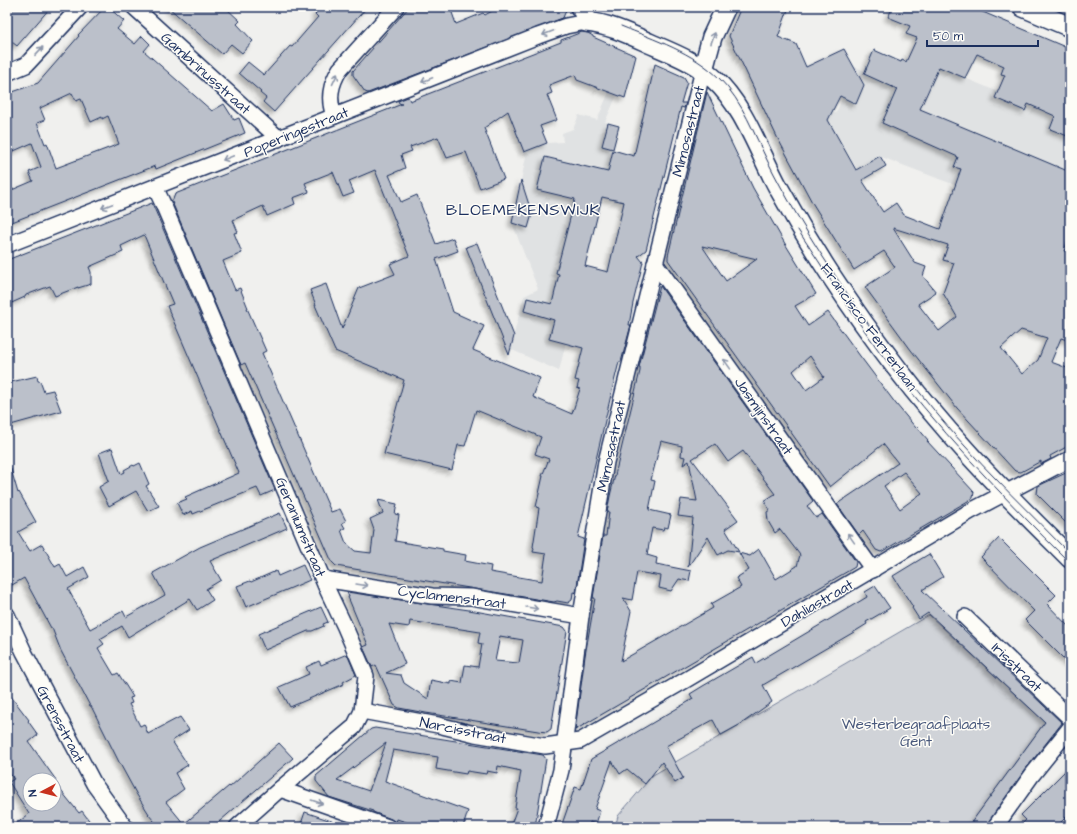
<svg xmlns="http://www.w3.org/2000/svg" width="1077" height="834" font-family="'Architects Daughter',sans-serif">
<defs>
<filter id="shadow"><feDropShadow dx="-3.5" dy="3.5" stdDeviation="2" flood-color="#0004"/></filter>
</defs>
<rect width="100%" height="100%" fill="#f0f0ee"/>
<filter id="ink" filterUnits="userSpaceOnUse"><feTurbulence type="fractalNoise" baseFrequency=".025" numOctaves="2"/><feDisplacementMap in="SourceGraphic" scale="8" xChannelSelector="R" yChannelSelector="G"/><feConvolveMatrix kernelMatrix="1 2 1 2 8 2 1 2 1" color-interpolation-filters="sRGB"/></filter>
<g filter="url(#ink)">
<g fill="#e0e2e3">
<path d="M942,7h29l8,3 -26,63 117,49v210l-115,-147 -76,-29 -22,13 -22,-37 -49,24 -6,-13 50,-26 3,-6 3,2 20,-46 13,6 46,6z"/>
<path d="M626,52l9,3 -30,67 14,4 -60,245 -49,-22 14,-53 14,-7 -26,-66 14,-66 -2,-5 23,-9 16,-1 -1,-9 11,-4 6,-14 18,5z"/>
</g>
<path fill="#d0d3d8" stroke="#76819b" d="M929,615l116,107 -76,105h-354l3,-11 35,-41z"/>
<g fill="#bbc0ca" stroke="#1b2f5e" fill-rule="evenodd" filter="url(#shadow)">
<path d="M7,7h44l-34,39 -10,-8z"/>
<path d="M105,7h3l16,14 -7,8 18,15 7,-8 8,8 -6,7 68,60 12,-7 10,16 5,-2 6,15 -89,36 -1,-3 -148,58v-32l26,-11 -4,-9 12,-5 -9,-24 -25,11v-60l31,-11 41,-47 -1,-1zM72,93l4,8 5,-2 10,23 11,-5v2l6,-3 11,28 -63,24 -9,-25 -2,1 -8,-21 8,-3 -5,-12z"/>
<path d="M168,7h57l15,14 -3,3 16,17 -11,12 -11,-9 -9,10z"/>
<path d="M321,7h46l-93,105 -11,-10 3,-4 -6,-5 1,-1 -22,-19 9,-11 16,13 26,-29 2,1 26,-30 -3,-3z"/>
<path d="M409,7h41l6,17 27,-11 2,2 14,-8h68l-4,11 -195,75 -3,-1 -12,-17v-4z"/>
<path d="M741,7h48l-11,30 18,7 10,23 38,-18 20,36 -8,19 -16,-8 -12,24 28,50 24,-14 6,10 -24,14 21,32 13,-9 8,12 36,14 21,-60 -7,-2 4,-10 -76,-34 15,-34 -33,-15 10,-24 27,12 1,-2 4,2 11,-24 -11,-4 4,-8 -22,-9 5,-10h78l99,42v88l-20,-8 5,-13 -27,-12 -3,7 -30,-13 10,-23 -4,-1 3,-8 -27,-12 -12,24 -26,-11 -19,42 150,63v61l-6,18 6,2v88l-9,-3 -10,24 19,7v76l-20,11 1,3 -10,5v-3l-20,11 -6,-1 -58,-63 -46,-58 -46,-63 30,-20 -11,-16 -30,19 -41,-66 -36,-67 -48,-101zM893,228l55,17 -5,15 11,3 -11,30 14,24 -18,14 -21,-27 18,-12 -13,-16 3,-9 -11,-4zM1021,330l26,8 -9,22 -16,14 -21,-26z"/>
<path d="M582,32l6,1 5,3v1l43,19 -11,42 -48,-18 -2,-5 -26,10 3,8 -5,2 10,25 -17,6 7,17 -23,9 -16,-41 -24,17 20,51 -24,9 -14,-36 -19,6 -9,-21 -28,10 2,4 -11,4 4,13 -16,7 12,27 16,-7 19,49 17,-6 5,13 -22,8 17,53 31,14 -11,24 67,28 -7,19 39,17 8,-25 -3,-1 2,-7 -4,-1 8,-32 -34,-9 5,-19 -30,-9 3,-13 25,6 7,-30 -3,-1 19,-74 -38,-9 8,-33 63,15 5,-22 21,6 21,-92 29,13 3,5 -6,21h5l-2,5 -3,-1 -35,143 -8,6 5,6 -10,41 -4,22h2l-10,37h-2l-5,20 -36,155 6,2 -8,54 -3,-1 -1,8 -4,3 -11,-2 -3,1 -218,-36 -4,-4 -10,-23 -77,-176 -4,2 -69,-163 3,-8 227,-90 -3,-1 -1,-2 10,-4 2,4 151,-59v-2zM375,170l34,86 -19,8 5,10 -36,14 -17,41 -16,-45 -16,6 6,15h-1l20,46 69,29 -20,74 68,16 6,-25 7,1 11,-36 65,27 -6,17 14,5 -7,17h1l-7,31 3,1 -6,39 1,1 -1,4 13,2 -4,27 -52,-9 1,-6 -26,-5 1,-6 -23,-4v-2l-48,-8 4,-26 -4,-1 2,-10 -19,-4 5,13 -13,6 4,11 -3,23 -16,-2 -9,-8 -5,-13 4,-2 -3,-5 4,-2 -6,-12 -9,3 -69,-159 4,-2 -19,-43h1l-8,-20 -5,2 -12,-29 19,-8 -8,-20 4,-1 -5,-12 30,-14 4,10 28,-12 -2,-6 16,-6 -4,-9 28,-11 10,25 11,-4 -5,-12zM602,197l22,5 -16,70 -23,-6z"/>
<path d="M707,92l46,96 31,54 32,52 -21,12 13,20 20,-14 32,44 36,48 20,24 1,-1 11,13 -1,1 47,51 -1,6 -92,54 -5,-2 -13,-19 -4,4 -22,-31 61,-41 -15,-19 -53,43 -162,-227v-4zM702,246l55,13 -31,22zM810,356l14,21 -18,13 -13,-19zM904,472l18,21 -22,16 -16,-23z"/>
<path d="M608,123l11,3 -6,23 -11,-3z"/>
<path d="M521,180l11,34 -4,14 -16,-5z"/>
<path d="M152,203l123,287 -14,6 -4,-8 -64,26 -1,-3 -9,4 -6,-12 10,-4 -2,-2 54,-24 -72,-167 6,-2 -29,-69 -23,11 2,6 -34,15 2,5v12l-13,4v-1l-23,9 -5,-10 -24,9 -1,2 -18,8v-45z"/>
<path d="M477,243l37,93 -5,19 -43,-108z"/>
<path d="M660,286l153,215 -6,5 9,12 6,-4 34,48 -1,5 -280,163 10,-74 10,-58h-2l10,-62h3l3,-24h-2l3,-16 30,-125v-4h-1zM661,441l21,5 -1,10 4,1 -2,8 6,-4 8,40 -16,-2 -3,17 15,2 -5,49 20,-30 10,18 10,-5 11,2 -14,-23 13,-9 -46,-61 23,-15 13,18 15,-11 32,43 -11,7 6,9 -3,2 1,9 7,12 5,-4 20,26 -3,11 -21,13 -17,-30 -9,7 -11,-3 10,17 -13,8 5,9 -30,17 2,4 -92,53 10,-50 -8,-13 9,2 5,-28 24,4 -2,12 12,3 8,-12 10,2 2,-10 -35,-7 1,-6 -10,-3 5,-27 11,2 1,-3 4,1 3,-13 -22,-5 6,-29 -4,-1z"/>
<path d="M37,376l1,5h2l4,11 9,-2 8,21 -54,15v-43z"/>
<path d="M112,448l9,26 4,-2 -1,-2 9,-5 1,1 6,-3 9,21 -3,2 13,20 -11,5 -12,-20 -27,15 -10,-19 10,-6 -10,-28z"/>
<path d="M7,466h3l8,27 1,-1 17,30 -18,10 12,19 12,-7 13,23 5,-3 7,13 17,-10 5,10 -21,12 22,40 33,-18 3,6 39,-22 -12,-22 47,-26 80,-34 7,15 -77,33 11,19 -15,9 7,11 -16,10 -7,-11 -62,38 -6,-11 -22,13 4,5 -6,4 16,27 4,-2 15,24 -3,1 2,5 -3,1 11,22 4,-2 4,10 32,-17 9,13 -17,11 16,24 -13,8 9,16 -18,13 18,22 45,-38 1,1 49,-44 14,15 -80,69h-54l-11,-13h1l-12,-19 -18,-33 -28,-56h-1l-29,-55 -9,-23h-1l-27,-50 -12,7 -5,-10z"/>
<path d="M1070,471v56l-33,-33 1,-8z"/>
<path d="M999,538l57,57 -9,9 23,24v37l-45,-45 9,-9 -53,-54z"/>
<path d="M929,554l14,23 -21,13 140,133 -37,47 -40,57h-17l77,-105 -117,-109 -9,6 -7,-11 1,-1 -20,-31z"/>
<path d="M303,565l7,15 -64,27 -9,-21 13,-5 1,1 25,-11 2,5z"/>
<path d="M875,586l15,22 -24,14 1,2 -13,8 -91,53 9,17 -31,22 -20,11 -8,-15 -47,26 17,32 -8,5 -13,-21 -17,22 -18,-15 -7,5 -8,-13 -17,48 5,2 -4,13 -6,-2 -1,5h-28l14,-40 6,2 10,-30 102,-60 -3,-5 13,-8 50,-29 3,6 111,-66 -2,-5z"/>
<path d="M347,592l122,18 95,17 3,4 -16,98 -4,3 -9,-1 -112,-18 -27,-5 -5,-3 -18,-40 -4,2 -9,-20 5,-2 -20,-48h1zM410,621l70,11 -2,11 4,1 -4,23 -13,-2 -3,18 -11,-2v3l-20,-4 -3,19 -24,-16 -3,-8 -15,-2 19,-9 -16,-40 20,3zM500,636l23,4 -4,23 -24,-2z"/>
<path d="M321,607l7,15 -5,2 1,2 -12,5h-4l-43,19 -7,-16z"/>
<path d="M347,654l9,21 -13,7 1,2 -54,23 -11,-20 30,-13 -3,-7 13,-6 2,4z"/>
<path d="M7,691l22,29 -1,1 10,14 -9,7 27,38h-26v24h24v-22l25,31 3,-2 12,16h-82l17,-13 -20,-32 5,-3 -7,-9z"/>
<path d="M375,728l168,27 3,4 -11,68h-25l7,-19h-2l6,-37 -23,-5 -1,7 -10,-2 -1,3 -19,-3 -1,3 -30,-5 2,-12 -45,-7 -8,31 83,30 -5,16h-43l-23,-8 -1,4 -5,-4 -18,-7v-1l-44,-14 -13,-16v-5l55,-47zM386,743l-17,48 -32,-11z"/>
<path d="M1070,766v47l-14,14h-37l7,-7 -5,-5z"/>
<path d="M305,812l38,13v2h-43z"/>
</g>
<g fill="none" stroke-linecap="round" stroke-linejoin="round">
<g stroke="#1b2f5e" stroke-width="18">
<g id="minor">
<path d="M134,7l142,129 2,3"/>
<path d="M7,73l19,-8 54,-58"/>
<path d="M334,116c-6,-17 -4,-31 6,-47l56,-62"/>
<path d="M155,187l8,17 164,385 18,38 21,49 -4,35 -8,16 -74,62 -43,38"/>
<path d="M7,245l531,-209 28,-10 20,-4"/>
<path d="M655,263l218,307"/>
<path d="M323,579l109,17 39,1 110,19"/>
<path d="M7,615l17,37 70,132 31,43"/>
<path d="M965,617l105,101"/>
<path d="M362,711l76,14 37,9 70,12 35,-5 104,-60 287,-170 99,-52"/>
<path d="M280,789l108,38"/>
<path d="M546,827l15,-57 20,-154 25,-154 97,-392"/>
<path d="M995,827l37,-52 38,-47"/>
</g>
</g>
<g stroke="#1b2f5e" stroke-width="22">
<g id="tertiary">
<path d="M580,7l5,7 1,8c22,2 43,12 63,21 23,10 47,19 65,36 30,27 45,73 64,108 17,31 35,61 54,90 40,61 85,120 134,174 33,37 69,72 104,107"/>
<path d="M1023,7l47,20"/>
<path d="M703,70l9,-33 14,-30"/>
</g>
</g>
<use href="#minor" stroke="#fdfcf7" stroke-width="15"/>
<use href="#tertiary" stroke="#fdfcf7" stroke-width="19"/>
<g stroke="#1b2f5e" stroke-width="1">
<path d="M621,26c34,14 72,26 99,53 23,23 34,55 48,83 16,32 35,64 55,95 40,62 83,121 131,177 37,42 77,80 116,120"/>
<path d="M798,230c27,40 52,82 81,121 57,76 123,145 191,212"/>
</g>
</g>
<defs><path id="oneway-shaft" d="M-6 0H5M1.5-3L5.5 0L1.5 3" fill="none" stroke-width="1.6" stroke-linecap="round" stroke-linejoin="round"/></defs>
<g stroke="#8c96aa">
<use href="#oneway-shaft" transform="translate(548 33) rotate(159)"/>
<use href="#oneway-shaft" transform="translate(713 38) rotate(-70)"/>
<use href="#oneway-shaft" transform="translate(39 51) rotate(-47)"/>
<use href="#oneway-shaft" transform="translate(335 79) rotate(-65)"/>
<use href="#oneway-shaft" transform="translate(427 80) rotate(159)"/>
<use href="#oneway-shaft" transform="translate(228 158) rotate(158)"/>
<use href="#oneway-shaft" transform="translate(107 206) rotate(159)"/>
<use href="#oneway-shaft" transform="translate(727 364) rotate(-125)"/>
<use href="#oneway-shaft" transform="translate(851 538) rotate(-125)"/>
<use href="#oneway-shaft" transform="translate(362 585) rotate(9)"/>
<use href="#oneway-shaft" transform="translate(532 608) rotate(9)"/>
<use href="#oneway-shaft" transform="translate(317 802) rotate(19)"/>
</g>
</g>
<g text-anchor="middle" stroke-width="3" stroke-linejoin="round" paint-order="stroke">
<g font-size="15" fill="#1b2f5e" stroke="#fdfcf7">
<text transform="translate(206 73) rotate(42)" y="5">Gambrinusstraat</text>
<text transform="translate(688 131) rotate(-76)" y="5">Mimosastraat</text>
<text transform="translate(296 132) rotate(-22)" y="5">Poperingestraat</text>
<text transform="translate(869 327) rotate(54)" y="5">Francisco Ferrerlaan</text>
<text transform="translate(764 416) rotate(55)" y="5">Jasmijnstraat</text>
<text transform="translate(611 446) rotate(-78)" y="5">Mimosastraat</text>
<text transform="translate(301 527) rotate(67)" y="5">Geraniumstraat</text>
<text transform="translate(452 597) rotate(7)" y="5">Cyclamenstraat</text>
<text transform="translate(817 603) rotate(-30)" y="5">Dahliastraat</text>
<text transform="translate(1017 667) rotate(44)" y="5">Irisstraat</text>
<text transform="translate(61 724) rotate(62)" y="5">Grensstraat</text>
<text transform="translate(463 730) rotate(11)" y="5">Narcisstraat</text>
</g>
<g font-size="15" fill="#48587c" stroke="#fdfcf7">
<text x="916" y="729">Westerbegraafplaats<tspan x="916" dy="17">Gent</tspan></text>
</g>
<g font-size="16" letter-spacing="1" fill="#1b2f5e" stroke="#fdfcf7">
<text x="523" y="215">BLOEMEKENSWIJK</text>
</g>
</g>
<rect width="1077" height="834" fill="none" stroke="#fdfcf7" stroke-width="24"/>
<rect x="12" y="12" width="1053" height="810" fill="none" stroke="#1b2f5e" stroke-width="1.5" filter="url(#ink)"/>
<g transform="translate(42 792) rotate(263)"><circle r="19" fill="#fdfcf7" stroke="#a3aaba"/>
<path d="M0-3L7 15L0 10L-7 15Z" fill="#c8321e"/>
<text y="-6" font-size="11" font-weight="bold" text-anchor="middle" fill="#1b2f5e">N</text>
</g>
<path d="M927 40v6h111v-6" fill="none" stroke="#1b2f5e" stroke-width="2"/>
<text x="933" y="40" font-size="12" fill="#1b2f5e" stroke="#fdfcf7" stroke-width="3" paint-order="stroke">50 m</text>
</svg>
